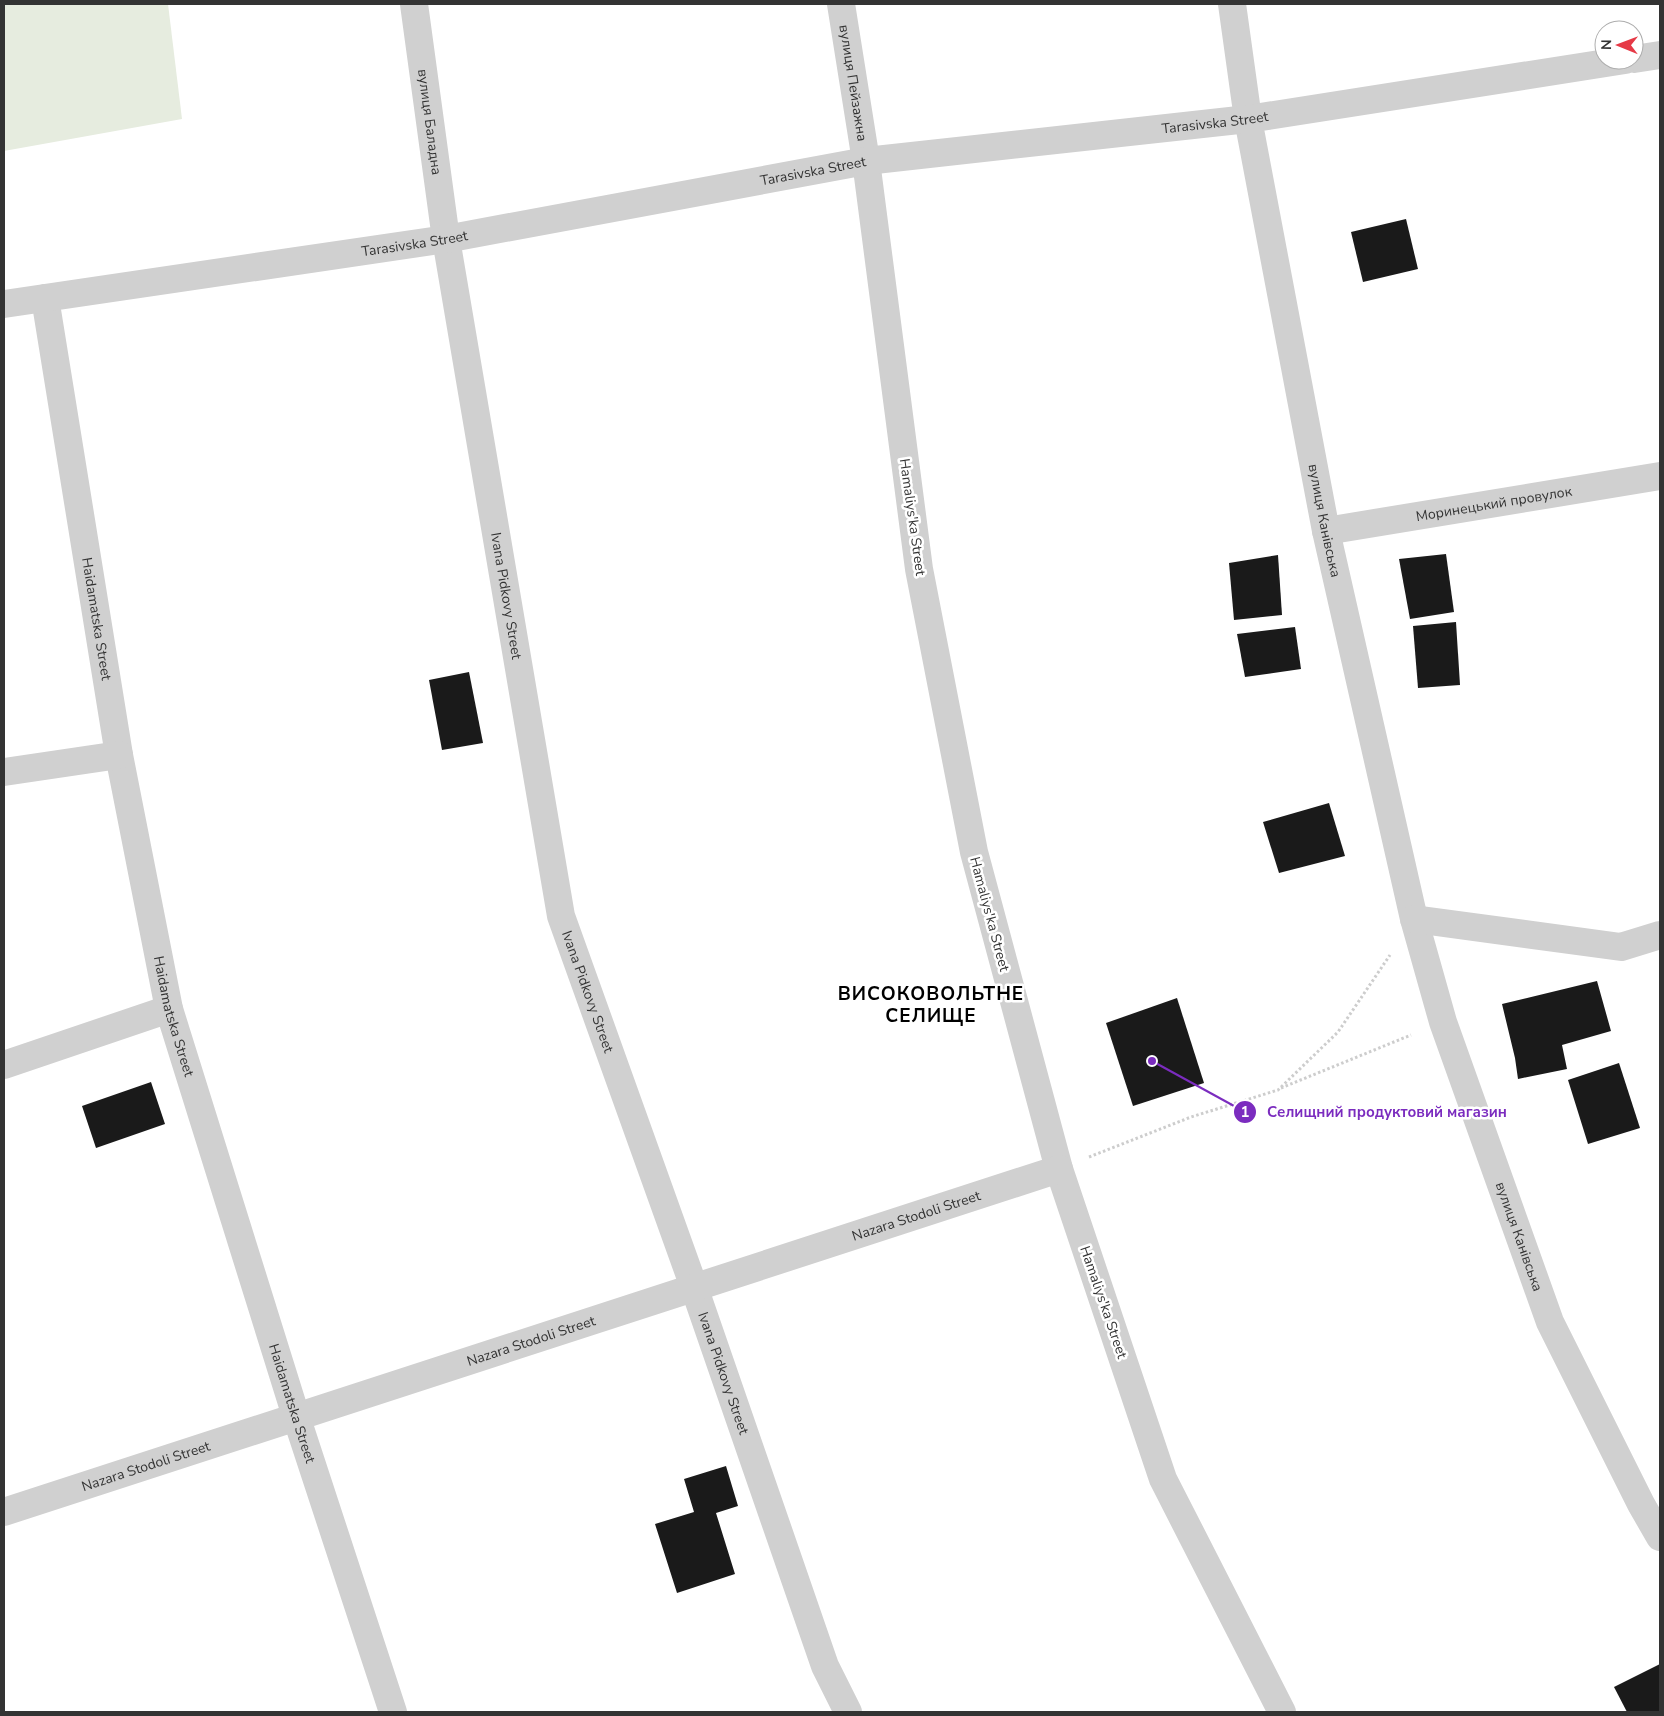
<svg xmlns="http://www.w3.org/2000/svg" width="1664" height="1716" font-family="'Nunito Sans',sans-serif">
<rect width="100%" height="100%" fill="#fff"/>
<path fill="#e6ecdf" d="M4,4h164l14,115 -178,32z"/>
<g fill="#1a1a1a">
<path d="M1406,219l12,50 -55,13 -12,-50z"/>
<path d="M1446,554l8,58 -44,7 -11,-60z"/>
<path d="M1278,555l4,60 -48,5 -5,-57z"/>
<path d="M1456,622l4,63 -42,3 -5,-62z"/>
<path d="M1295,627l6,42 -56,8 -8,-43z"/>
<path d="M469,672l14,71 -41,7 -13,-70z"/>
<path d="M1329,803l16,53 -66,17 -16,-51z"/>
<path d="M1597,981l14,50 -49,14 5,24 -49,10 -3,-21 -13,-54z"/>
<path d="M1177,998l27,85 -71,23 -27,-83z"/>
<path d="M1619,1063l21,65 -52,16 -20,-64z"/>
<path d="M151,1082l14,42 -69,24 -14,-42z"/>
<path d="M726,1466l12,40 -22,7 19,61 -58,19 -22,-69 39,-12 -10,-33z"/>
<path d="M1660,1664v48h-33l-13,-25z"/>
</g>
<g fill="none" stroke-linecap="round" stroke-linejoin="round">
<g stroke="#cdcdcd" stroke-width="3" stroke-dasharray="2.5 2.5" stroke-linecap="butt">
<path d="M1281,1088l130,-53"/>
<path d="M1089,1157l102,-40 87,-27 60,-58 52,-77"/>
</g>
<g stroke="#d0d0d0" stroke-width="28">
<path id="s1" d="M414,4l32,235 115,677 133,371 131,379 23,46"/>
<path id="s2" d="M841,4l25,157 53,408 55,283 85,317 104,310 119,233"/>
<path id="s3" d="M1232,4l16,115 78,412 88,388 29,103 107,300 91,182 19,33"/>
<path d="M1634,59l26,-4"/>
<path id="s4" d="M45,298l74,457 50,254 127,407 97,296"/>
<path id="s5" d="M4,304l442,-65 420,-78 382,-42 377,-59"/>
<path id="s6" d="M1326,531l334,-55"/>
<path d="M4,772l115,-17"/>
<path d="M1414,919l207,28 39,-12"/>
<path d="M4,1065l165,-56"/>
<path id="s7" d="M4,1512l1055,-343"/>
</g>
</g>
<g text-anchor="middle" stroke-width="5" stroke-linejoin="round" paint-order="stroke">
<g font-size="14" fill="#333" stroke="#fff">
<text dy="5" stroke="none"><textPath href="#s2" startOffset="80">вулиця Пейзажна</textPath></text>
<text dy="5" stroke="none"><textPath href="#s1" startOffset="119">вулиця Баладна</textPath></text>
<text dy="5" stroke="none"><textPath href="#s5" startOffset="1225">Tarasivska Street</textPath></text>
<text dy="5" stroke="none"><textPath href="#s5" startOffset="820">Tarasivska Street</textPath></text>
<text dy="5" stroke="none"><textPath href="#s5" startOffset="415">Tarasivska Street</textPath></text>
<text dy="5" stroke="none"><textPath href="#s6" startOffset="170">Моринецький провулок</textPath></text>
<text transform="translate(913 517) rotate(82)" y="5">Hamaliysʹka Street</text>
<text dy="5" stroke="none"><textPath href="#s3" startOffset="525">вулиця Канівська</textPath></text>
<text dy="5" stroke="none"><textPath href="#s1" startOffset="599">Ivana Pidkovy Street</textPath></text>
<text dy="5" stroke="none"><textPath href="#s4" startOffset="325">Haidamatska Street</textPath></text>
<text transform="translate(990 914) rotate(75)" y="5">Hamaliysʹka Street</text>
<text dy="5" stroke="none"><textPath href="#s1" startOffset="1004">Ivana Pidkovy Street</textPath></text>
<text dy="5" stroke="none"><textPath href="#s4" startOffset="730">Haidamatska Street</textPath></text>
<text dy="5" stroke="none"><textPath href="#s7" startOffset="959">Nazara Stodoli Street</textPath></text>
<text dy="5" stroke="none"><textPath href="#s3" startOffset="1268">вулиця Канівська</textPath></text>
<text transform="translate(1104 1302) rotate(71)" y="5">Hamaliysʹka Street</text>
<text dy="5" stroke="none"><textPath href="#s7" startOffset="554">Nazara Stodoli Street</textPath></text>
<text dy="5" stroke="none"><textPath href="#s1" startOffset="1409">Ivana Pidkovy Street</textPath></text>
<text dy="5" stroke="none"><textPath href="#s4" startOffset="1135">Haidamatska Street</textPath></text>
<text dy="5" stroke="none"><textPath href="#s7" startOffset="149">Nazara Stodoli Street</textPath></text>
</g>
<g font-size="19" font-weight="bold" letter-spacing="1" fill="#000" stroke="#fff">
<text x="931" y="1000">ВИСОКОВОЛЬТНЕ<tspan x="931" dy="22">СЕЛИЩЕ</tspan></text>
</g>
</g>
<path fill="none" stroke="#7b2cbf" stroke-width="2" d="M1152 1061L1245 1112"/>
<g fill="#7b2cbf" stroke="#fff" stroke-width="2">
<circle cx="1152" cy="1061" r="5"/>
<circle cx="1245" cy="1112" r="12"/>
</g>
<g font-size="15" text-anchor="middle" font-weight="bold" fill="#fff">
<text x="1245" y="1117">1</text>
</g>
<g font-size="15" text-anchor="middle" font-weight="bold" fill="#7b2cbf" stroke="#fff" stroke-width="5" stroke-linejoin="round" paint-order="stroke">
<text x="1387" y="1117">Селищний продуктовий магазин</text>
</g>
<rect width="1664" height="1716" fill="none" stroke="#333333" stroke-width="10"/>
<g transform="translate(1619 45) rotate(271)"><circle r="24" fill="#ffffff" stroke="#adadad"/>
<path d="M0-4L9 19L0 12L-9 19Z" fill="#e63946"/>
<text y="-8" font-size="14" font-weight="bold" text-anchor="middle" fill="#333333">N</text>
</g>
</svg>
